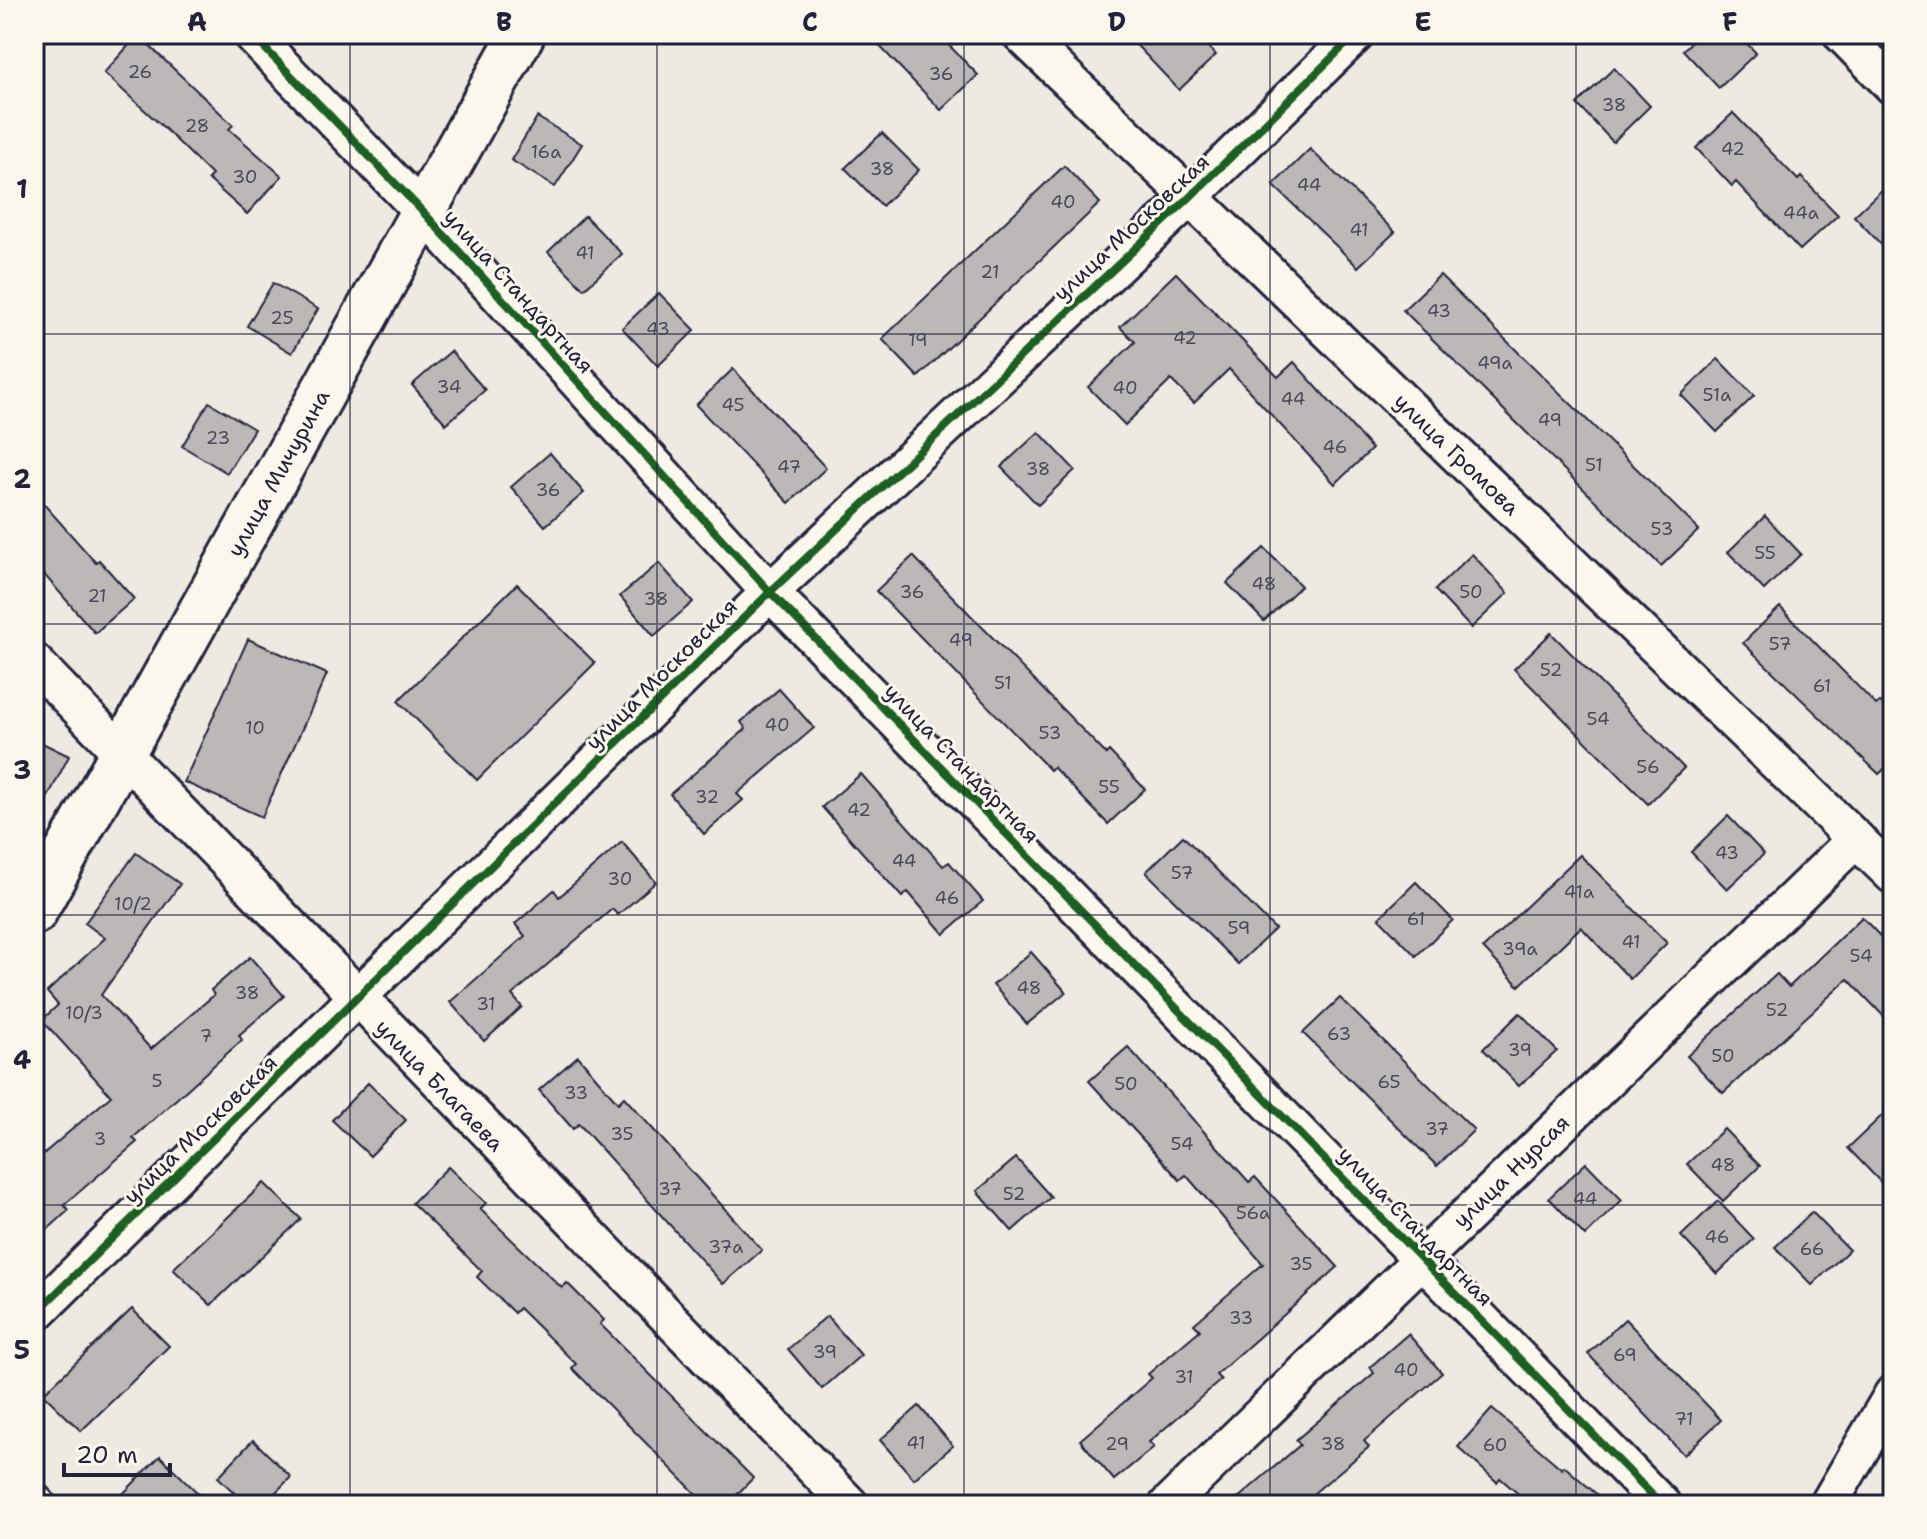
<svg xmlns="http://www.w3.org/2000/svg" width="1927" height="1539" font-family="'Shantell Sans',sans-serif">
<rect width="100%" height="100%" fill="#eeeae2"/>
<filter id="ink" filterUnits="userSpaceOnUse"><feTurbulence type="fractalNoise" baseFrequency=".0125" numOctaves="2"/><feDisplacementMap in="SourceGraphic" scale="16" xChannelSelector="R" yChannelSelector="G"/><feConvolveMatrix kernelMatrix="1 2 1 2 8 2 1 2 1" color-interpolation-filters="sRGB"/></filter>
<g filter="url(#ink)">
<g fill="#bcb8b8" stroke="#22223b" stroke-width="2">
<path d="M868,34h70l40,41 -37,35z"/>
<path d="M1126,34h70l20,21 -37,35z"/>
<path d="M1700,34h38l18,19 -37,35 -36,-38z"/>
<path d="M138,35l95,90 -4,4 53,47 -35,38 -39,-35 4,-4 -50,-49 -58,-53z"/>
<path d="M1614,68l36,38 -37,36 -36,-38z"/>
<path d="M1733,113l65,67 3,-3 37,38 -38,35 -64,-68 -4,4 -36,-38z"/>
<path d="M537,117l45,27 -27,43 -44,-27z"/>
<path d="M882,133l37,37 -37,36 -37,-38z"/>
<path d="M1310,149l85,83 -37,35 -85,-82z"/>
<path d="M1064,166l36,37 -182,174 -36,-38z"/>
<path d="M1893,179v78l-39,-41z"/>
<path d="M585,216l37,38 -38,35 -36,-37z"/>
<path d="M1176,273l102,104 16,-15 78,87 -37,35 -106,-115 -35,34 -23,-23 -46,45 -37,-38 47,-45 -15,-15z"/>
<path d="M1440,275l259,255 -38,36 -258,-256z"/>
<path d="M273,283l45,26 -26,44 -45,-27z"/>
<path d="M659,293l36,37 -37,36 -36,-38z"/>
<path d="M451,351l34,39 -39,34 -34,-39z"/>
<path d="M1718,359l36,37 -37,36 -36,-37z"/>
<path d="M733,369l93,99 -37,35 -93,-98z"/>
<path d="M209,402l45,27 -27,44 -45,-27z"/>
<path d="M1039,432l36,38 -37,35 -37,-38z"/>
<path d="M550,453l34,40 -39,33 -34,-39z"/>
<path d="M34,493l62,70 3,-3 35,39 -39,34 -61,-70z"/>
<path d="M1765,516l36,38 -37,36 -36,-38z"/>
<path d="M1264,548l37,38 -37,35 -37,-38z"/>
<path d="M1472,554l36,39 -37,35 -36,-38z"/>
<path d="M913,556l193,198 3,-3 36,38 -37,35 -55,-57 -3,3 -174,-179z"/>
<path d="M659,563l34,39 -39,34 -34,-40z"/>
<path d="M517,584l78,79 -118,117 -79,-79z"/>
<path d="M1780,607l96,98 4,-3 13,13v46l-14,13 -136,-131z"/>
<path d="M1551,633l133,135 -36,36 -134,-135z"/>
<path d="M248,639l79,35 -65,143 -78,-35z"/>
<path d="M779,689l35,39 -77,66 6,6 -39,34 -34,-40 76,-65 -5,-7z"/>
<path d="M34,739l35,17 -35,68z"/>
<path d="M861,774l82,92 6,-4 34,39 -39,33 -36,-42 -6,5 -80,-90z"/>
<path d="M1728,816l36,38 -37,35 -36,-37z"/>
<path d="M1183,836l92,93 -37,35 -92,-92z"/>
<path d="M622,842l34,40 -38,33 -6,-6 -100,86 10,12 -38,34 -34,-39 75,-66 -10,-12 39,-34 5,7z"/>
<path d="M136,853l44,31 -79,111 50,54 63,-54 -3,-5 39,-33 34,39 -45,39 3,5 -109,98 4,4 -73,63 5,5 -35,32v-80l77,-66 -69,-76 16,-15 -11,-13 58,-54 -20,-15z"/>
<path d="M1580,855l87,88 -37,36 -49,-52 -62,59 -36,-38z"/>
<path d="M1416,882l37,38 -37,36 -37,-38z"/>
<path d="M1862,917l31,33v76l-45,-47 -125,114 -36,-37 90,-82 12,13z"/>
<path d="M1031,952l35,40 -39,32 -34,-39z"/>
<path d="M1340,998l134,132 -37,36 -134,-133z"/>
<path d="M1520,1013l37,38 -38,35 -36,-37z"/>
<path d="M1128,1047l121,135 6,-5 83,90 -122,108 5,5 -72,62 5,5 -40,33 -34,-40 72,-62 -4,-4 52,-44 -6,-6 69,-60 -77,-89 -6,5 -91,-99z"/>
<path d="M578,1056l40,47 6,-6 138,153 -39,34 -144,-160 -6,5 -34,-39z"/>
<path d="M368,1083l38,37 -36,36 -38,-36z"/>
<path d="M1893,1105v90l-45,-47z"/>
<path d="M1724,1129l36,37 -37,35 -36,-37z"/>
<path d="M1016,1158l35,39 -39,34 -35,-40z"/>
<path d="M1586,1163l36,37 -37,36 -36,-38z"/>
<path d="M448,1167l38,36 -6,6 82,79 5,-5 37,37 -4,4 153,154 -26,27h-20l-135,-137 4,-4 -57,-56 -5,5 -37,-36 5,-6 -70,-68z"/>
<path d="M264,1183l37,36 -90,86 -38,-36z"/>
<path d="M1718,1201l36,38 -37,35 -36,-38z"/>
<path d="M1812,1212l37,38 -37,35 -37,-38z"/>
<path d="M132,1309l37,37 -88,85 -38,-37z"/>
<path d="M827,1316l34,39 -39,34 -34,-40z"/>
<path d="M1625,1319l96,101 -37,35 -96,-101z"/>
<path d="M1408,1334l34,39 -78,68 5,6 -55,46 11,12h-95l70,-60 -4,-5 78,-67 -4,-6z"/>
<path d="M919,1406l34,40 -39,33 -34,-39z"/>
<path d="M1492,1409l70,60 2,-3 45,39h-78l-31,-27 -3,4 -39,-35z"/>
<path d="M253,1440l38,37 -28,28h-16l-29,-28z"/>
<path d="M160,1456l50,49h-98z"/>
</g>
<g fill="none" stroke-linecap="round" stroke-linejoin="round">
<g stroke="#22223b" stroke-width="42">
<g id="minor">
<path d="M251,34l173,179 346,379 892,913"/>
<path d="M1021,34l872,841"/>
<path d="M1842,34l51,52"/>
<path d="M34,662l816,843"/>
<path d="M34,1315l736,-723 420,-395 166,-163"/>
<path d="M34,1502l3,3"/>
<path d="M1168,1505l688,-666"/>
<path d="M1828,1505l65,-111"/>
</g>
</g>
<g stroke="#22223b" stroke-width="50">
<path id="primary" d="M34,912l488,-878"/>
</g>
<use href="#minor" stroke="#fbf7ec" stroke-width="36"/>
<use href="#primary" stroke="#fbf7ec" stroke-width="44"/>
<g stroke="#fbf7ec" stroke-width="13">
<g id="cycleway">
<path d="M251,34l173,179 346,379 892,913"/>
<path d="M34,1315l736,-723 420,-395 166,-163"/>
</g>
</g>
<use href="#cycleway" stroke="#1b5e20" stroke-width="8"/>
</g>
</g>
<path fill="none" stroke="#22223b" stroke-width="2" stroke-opacity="0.55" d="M350,34v1471M657,34v1471M964,34v1471M1270,34v1471M1576,34v1471M34,334h1859M34,624h1859M34,915h1859M34,1205h1859"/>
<g text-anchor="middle" stroke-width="6" stroke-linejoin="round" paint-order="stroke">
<g font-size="18" fill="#48485a">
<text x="140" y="78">26</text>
<text x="941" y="80">36</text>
<text x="1614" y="111">38</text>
<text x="197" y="132">28</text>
<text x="1733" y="155">42</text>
<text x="546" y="158">16а</text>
<text x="882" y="175">38</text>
<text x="245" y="183">30</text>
<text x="1309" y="191">44</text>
<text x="1063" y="208">40</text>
<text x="1801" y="219">44а</text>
<text x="1359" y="236">41</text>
<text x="585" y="259">41</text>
<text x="990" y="278">21</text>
<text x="1439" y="317">43</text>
<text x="282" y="324">25</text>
<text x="658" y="335">43</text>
<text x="1185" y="344">42</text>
<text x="918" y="346">19</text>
<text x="1495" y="369">49а</text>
<text x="449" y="393">34</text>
<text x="1125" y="394">40</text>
<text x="1717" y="401">51а</text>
<text x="1293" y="405">44</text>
<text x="733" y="411">45</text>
<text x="1550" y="426">49</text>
<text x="218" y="444">23</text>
<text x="1335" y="453">46</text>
<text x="1594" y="471">51</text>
<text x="789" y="473">47</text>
<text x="1038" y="475">38</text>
<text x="548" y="496">36</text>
<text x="1662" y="535">53</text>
<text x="1765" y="559">55</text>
<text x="1264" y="590">48</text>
<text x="912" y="598">36</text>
<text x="1471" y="598">50</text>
<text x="97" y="602">21</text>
<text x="656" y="605">38</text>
<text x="961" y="646">49</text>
<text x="1780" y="650">57</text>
<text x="1551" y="676">52</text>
<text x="1003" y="689">51</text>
<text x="1822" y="692">61</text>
<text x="1598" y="725">54</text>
<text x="777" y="731">40</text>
<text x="255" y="734">10</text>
<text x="1050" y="739">53</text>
<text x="1648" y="773">56</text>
<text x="1109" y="793">55</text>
<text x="707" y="803">32</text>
<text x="859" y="816">42</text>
<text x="1727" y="859">43</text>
<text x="904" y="867">44</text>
<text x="1182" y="879">57</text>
<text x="620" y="885">30</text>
<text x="1579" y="898">41а</text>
<text x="947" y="904">46</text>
<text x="133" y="910">10/2</text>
<text x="1416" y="925">61</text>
<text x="1239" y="934">59</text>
<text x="1631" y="948">41</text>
<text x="1520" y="955">39а</text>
<text x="1861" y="962">54</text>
<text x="1029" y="994">48</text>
<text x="247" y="999">38</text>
<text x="486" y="1010">31</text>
<text x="1777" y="1016">52</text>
<text x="84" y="1019">10/3</text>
<text x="1339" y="1040">63</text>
<text x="206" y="1042">7</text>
<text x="1520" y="1056">39</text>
<text x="1723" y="1062">50</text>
<text x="157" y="1087">5</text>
<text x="1389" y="1088">65</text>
<text x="1126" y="1090">50</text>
<text x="576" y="1099">33</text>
<text x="1437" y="1135">37</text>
<text x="622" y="1140">35</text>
<text x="100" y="1145">3</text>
<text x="1182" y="1150">54</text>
<text x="1723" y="1171">48</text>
<text x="670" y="1195">37</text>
<text x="1014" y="1200">52</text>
<text x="1585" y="1205">44</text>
<text x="1253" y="1219">56а</text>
<text x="1717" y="1243">46</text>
<text x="726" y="1253">37а</text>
<text x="1812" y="1255">66</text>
<text x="1301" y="1270">35</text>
<text x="1241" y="1324">33</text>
<text x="825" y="1358">39</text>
<text x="1625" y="1361">69</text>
<text x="1406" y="1376">40</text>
<text x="1184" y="1383">31</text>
<text x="1684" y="1425">71</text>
<text x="916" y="1449">41</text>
<text x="1117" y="1450">29</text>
<text x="1333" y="1450">38</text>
<text x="1495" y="1451">60</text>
</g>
<g font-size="22" fill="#22223b" stroke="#fbf7ec">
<text transform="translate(1131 227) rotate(-43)" y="8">улица Московская</text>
<text transform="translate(519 291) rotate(48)" y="8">улица Стандартная</text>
<text transform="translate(1457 454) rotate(44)" y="8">улица Громова</text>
<text transform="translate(278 473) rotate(-61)" y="8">улица Мичурина</text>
<text transform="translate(661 674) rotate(-45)" y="8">улица Московская</text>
<text transform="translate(962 763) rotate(46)" y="8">улица Стандартная</text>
<text transform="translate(440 1085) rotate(46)" y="8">улица Благаева</text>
<text transform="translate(200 1129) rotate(-44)" y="8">улица Московская</text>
<text transform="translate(1511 1171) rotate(-44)" y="8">улица Нурсая</text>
<text transform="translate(1416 1226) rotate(46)" y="8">улица Стандартная</text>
</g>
</g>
<rect width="1927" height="1539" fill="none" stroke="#fbf7ec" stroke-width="88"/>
<path d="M64 1463v12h106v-12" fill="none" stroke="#22223b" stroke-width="4"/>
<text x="76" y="1463" font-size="24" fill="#22223b" stroke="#fbf7ec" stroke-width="6" paint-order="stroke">20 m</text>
<rect x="44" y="44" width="1839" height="1451" fill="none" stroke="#22223b" stroke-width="3"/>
<g font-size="26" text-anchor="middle" font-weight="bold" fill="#22223b">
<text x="197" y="31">A</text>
<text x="504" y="31">B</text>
<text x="810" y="31">C</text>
<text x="1117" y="31">D</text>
<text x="1423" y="31">E</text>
<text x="1730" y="31">F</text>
<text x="22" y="198">1</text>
<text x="22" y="488">2</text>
<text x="22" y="779">3</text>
<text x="22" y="1069">4</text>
<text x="22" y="1359">5</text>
</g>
</svg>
